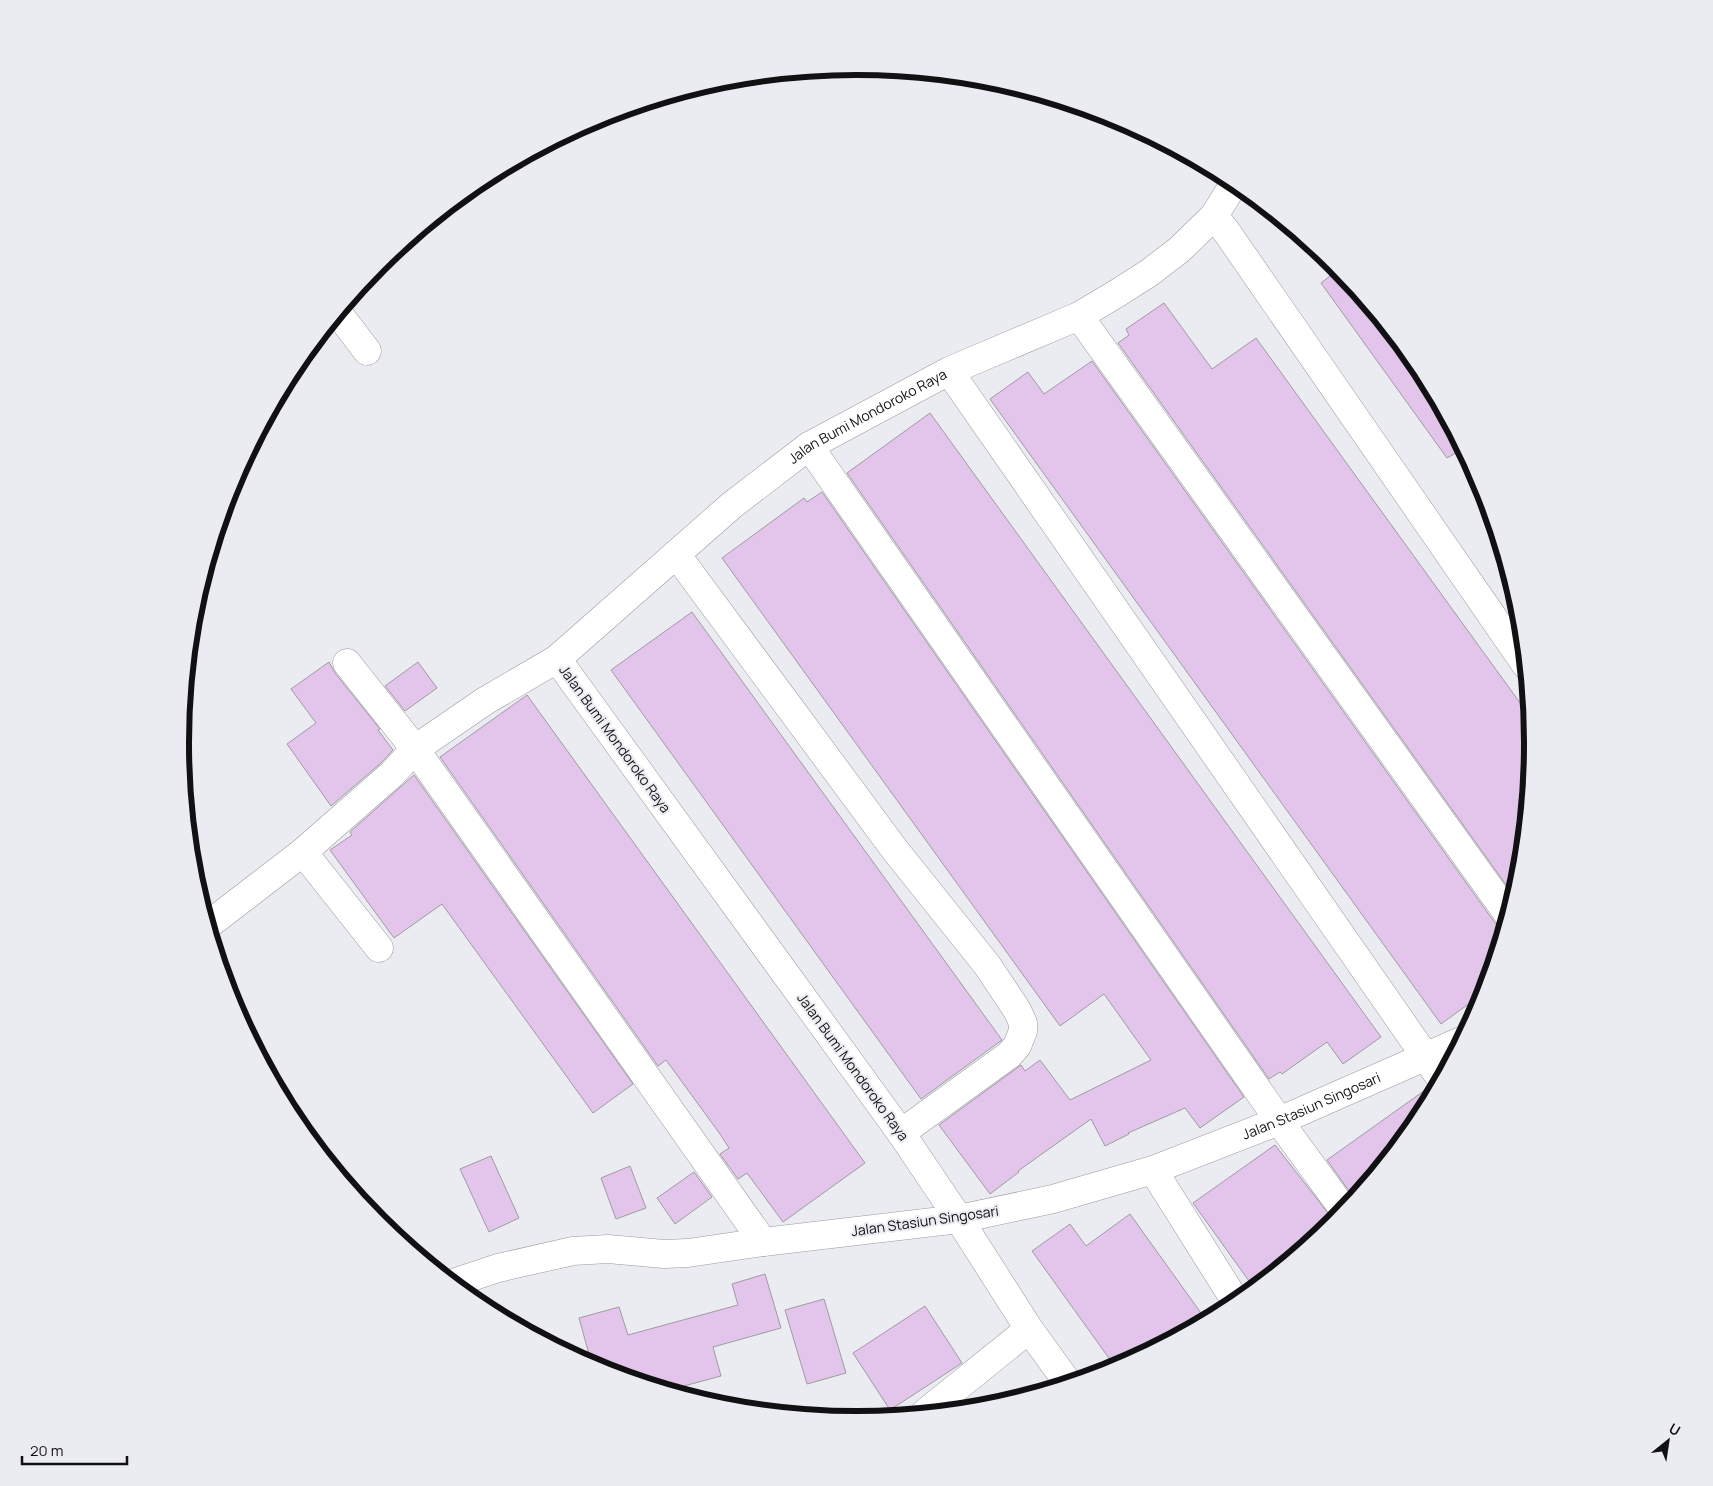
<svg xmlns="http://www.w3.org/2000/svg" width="1713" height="1486" font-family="Manrope,sans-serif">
<rect width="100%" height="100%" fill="#ebebf2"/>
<g fill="#e3c5ec" stroke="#9f9ba0">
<path d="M1339,269l80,98 44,82 -16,9 -126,-175z"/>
<path d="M1164,303l48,66 44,-31 275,380 2,25 -13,132 -6,21 -396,-553 11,-8 -3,-6z"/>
<path d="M1092,361l403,562 9,6 -19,63 -44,32 -451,-625 38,-27 16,22z"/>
<path d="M930,413l451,624 -38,27 -16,-22 -45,32 -2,-2 -11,7 -422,-606z"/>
<path d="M822,492l422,605 -44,31 -15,-20 -57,25 1,1 -24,12 -14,-27 -73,52 1,1 -29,22 -51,-69 82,-60 4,6 15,-11 30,40 81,-40 -47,-66 -44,32 -338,-468 82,-60 3,4z"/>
<path d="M692,612l310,428 -81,59 -310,-429z"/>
<path d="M329,662l6,11 45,56 -2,1 15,20 -12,13 -50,43 -44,-62 29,-21 -25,-34z"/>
<path d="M418,662l19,26 -32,23 -20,-25z"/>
<path d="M527,695l338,468 -82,59 -36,-49 -9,6 -18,-25 9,-6 -9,-14 -54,-74 -8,6 -218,-309z"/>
<path d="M414,775l219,309 -40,29 -151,-209 -48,34 -64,-88 22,-15 -2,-3z"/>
<path d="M1428,1088l5,4 -14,27 -65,79 -27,-38z"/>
<path d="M1275,1145l60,77 -81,66 -61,-85z"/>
<path d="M491,1156l28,62 -30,14 -29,-63z"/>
<path d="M630,1166l16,42 -30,11 -15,-41z"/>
<path d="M694,1172l18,25 -37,27 -18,-26z"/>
<path d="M1130,1214l76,106 -90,48 -84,-117 38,-27 16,22z"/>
<path d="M765,1274l16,54 -68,19 8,29 -52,14 -77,-25 -13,-47 40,-11 9,28 110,-30 -6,-21z"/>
<path d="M824,1299l22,74 -39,11 -22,-74z"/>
<path d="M925,1306l37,57 -72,47 -37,-57z"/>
</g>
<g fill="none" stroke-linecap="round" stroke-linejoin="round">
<g stroke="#9a9aa0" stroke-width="29">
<g id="minor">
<path d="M1214,216l12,15 300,434"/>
<path d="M338,313l29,38"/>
<path d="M1079,316l429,598"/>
<path d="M949,371l492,708"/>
<path d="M809,446l478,686 57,78"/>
<path d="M676,554l219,296 92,115 30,45 6,13v8l-6,15 -8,9 -108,78"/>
<path d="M347,663l68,86 348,493"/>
<path d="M303,852l76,96"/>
<path d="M208,925l95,-73 89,-78 23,-25 70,-48 72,-42"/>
<path d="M1153,1170l83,132"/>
<path d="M453,1283l45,-15 75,-17 35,-2 56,5 24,-1 75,-11 196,-23"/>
<path d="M925,1413l104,-84"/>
</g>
</g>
<g stroke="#9a9aa0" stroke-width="29">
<g id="tertiary">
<path id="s1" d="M959,1219l94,-20 100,-29 126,-49 182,-80"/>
<path id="s2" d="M1068,1383l-39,-54 -70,-110 -58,-86 -344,-474 175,-154 77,-59 140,-75 130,-55 37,-22 33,-21 30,-23 35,-34 21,-34"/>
</g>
</g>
<use href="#minor" stroke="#fff" stroke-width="28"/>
<use href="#tertiary" stroke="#fff" stroke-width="28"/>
</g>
<g text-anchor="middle" stroke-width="4" stroke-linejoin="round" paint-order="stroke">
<g font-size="14" fill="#111113" stroke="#ebebf2">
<text dy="5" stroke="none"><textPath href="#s2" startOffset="1282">Jalan Bumi Mondoroko Raya</textPath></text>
<text transform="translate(615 739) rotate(54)" y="5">Jalan Bumi Mondoroko Raya</text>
<text transform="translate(853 1067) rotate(54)" y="5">Jalan Bumi Mondoroko Raya</text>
<text dy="5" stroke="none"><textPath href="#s1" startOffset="371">Jalan Stasiun Singosari</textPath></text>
<text transform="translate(925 1221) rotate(-8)" y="5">Jalan Stasiun Singosari</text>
</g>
</g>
<path d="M0 0H1713V1486H0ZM856 75H857A667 667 0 0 1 1524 742V744A667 667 0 0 1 857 1411H856A667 667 0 0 1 189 744V742A667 667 0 0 1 856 75Z" fill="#ebebf2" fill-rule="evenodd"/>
<path fill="none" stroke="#111113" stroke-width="6" d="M856 75H857A667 667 0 0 1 1524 742V744A667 667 0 0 1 857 1411H856A667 667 0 0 1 189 744V742A667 667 0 0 1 856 75Z"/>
<g transform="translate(1668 1441) rotate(30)" stroke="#ebebf2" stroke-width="4" paint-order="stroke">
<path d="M0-4L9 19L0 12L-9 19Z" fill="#111113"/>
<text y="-8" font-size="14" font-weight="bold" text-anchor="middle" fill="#111113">U</text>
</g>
<path d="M22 1456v8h105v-8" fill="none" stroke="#111113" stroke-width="2.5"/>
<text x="30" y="1456" font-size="15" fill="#111113" stroke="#ebebf2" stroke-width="4" paint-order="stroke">20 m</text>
</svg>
